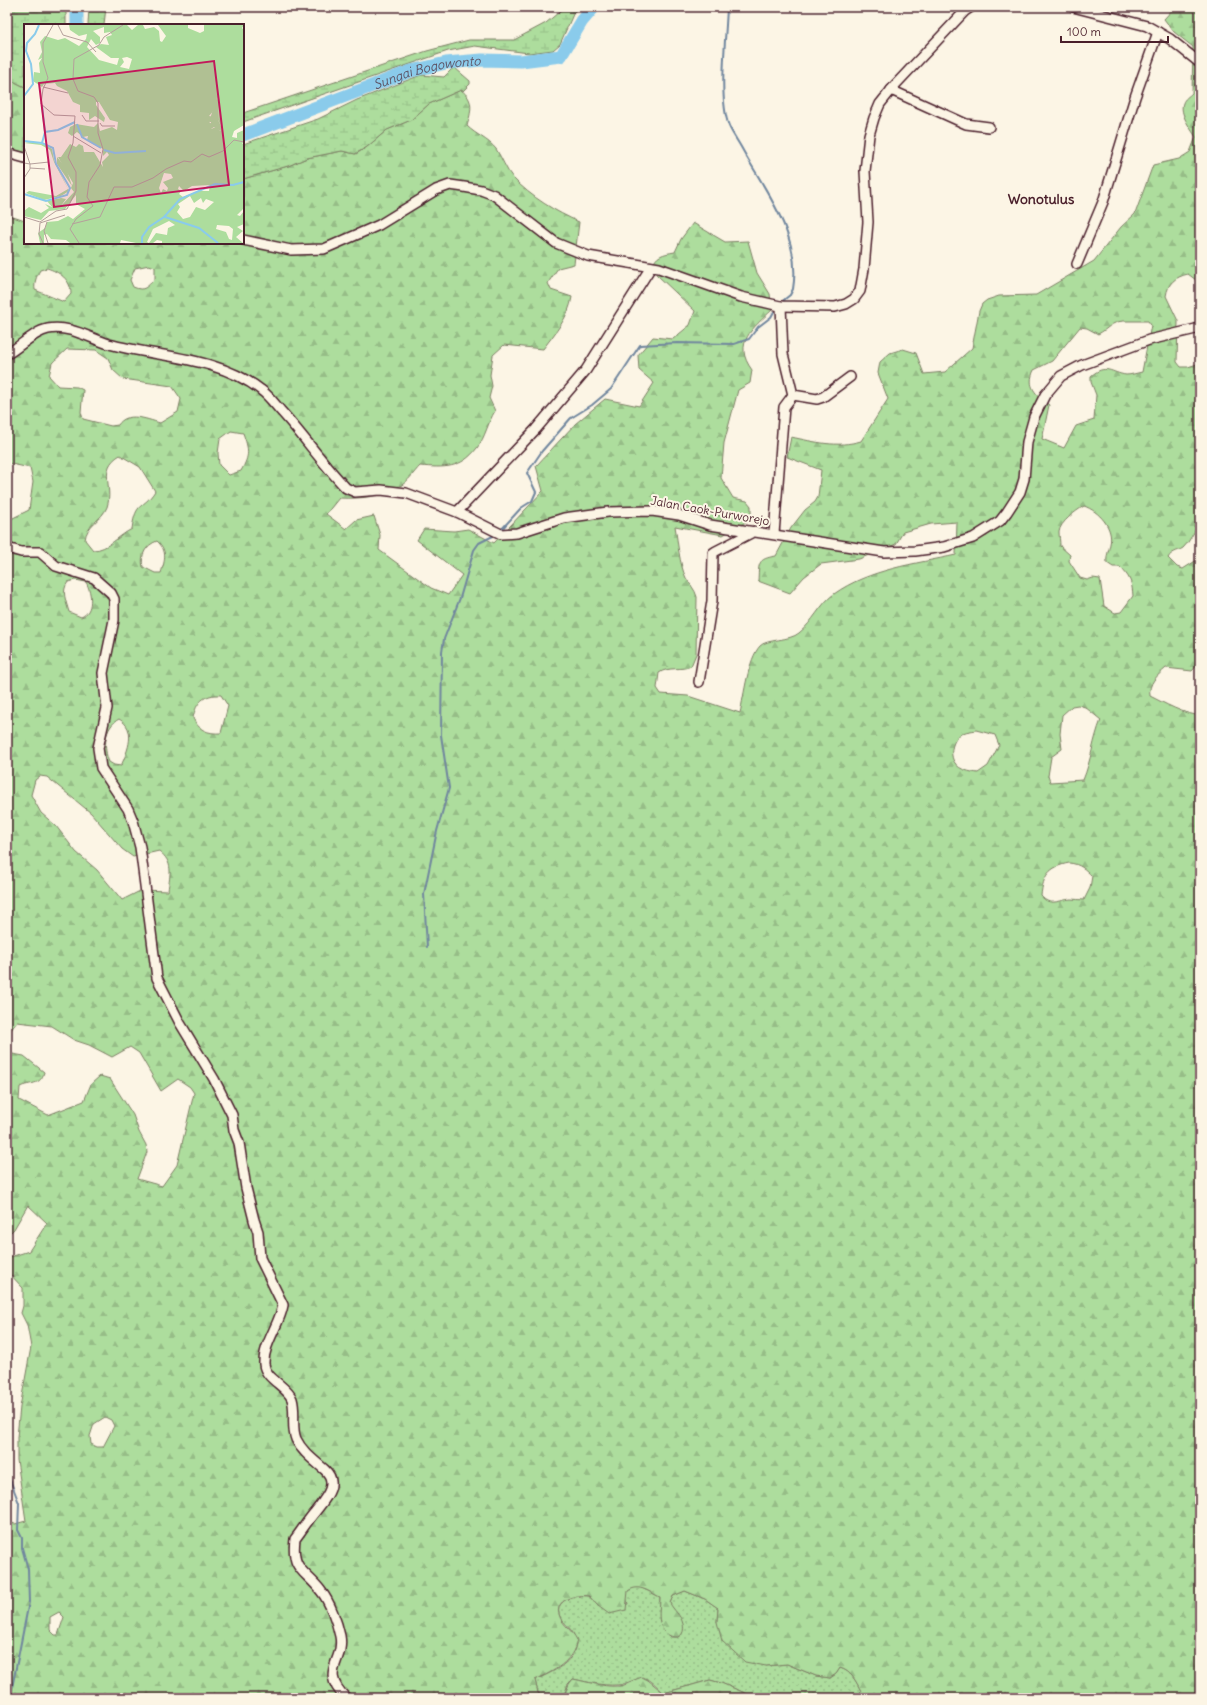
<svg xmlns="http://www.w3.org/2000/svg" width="1207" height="1705" font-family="Delius,sans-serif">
<defs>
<pattern id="grass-dots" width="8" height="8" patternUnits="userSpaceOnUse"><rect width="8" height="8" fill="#addd9d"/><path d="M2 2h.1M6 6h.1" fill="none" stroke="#96bd87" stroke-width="1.8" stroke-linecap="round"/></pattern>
<pattern id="forest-firs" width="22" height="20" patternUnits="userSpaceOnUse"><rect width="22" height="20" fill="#addd9d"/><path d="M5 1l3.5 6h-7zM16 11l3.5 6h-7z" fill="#96bd87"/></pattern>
<pattern id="wetland-marsh" width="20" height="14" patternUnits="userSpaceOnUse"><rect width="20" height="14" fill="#addd9d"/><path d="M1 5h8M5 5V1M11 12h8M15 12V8" fill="none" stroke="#96bd87"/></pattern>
</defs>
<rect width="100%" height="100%" fill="#fcf5e5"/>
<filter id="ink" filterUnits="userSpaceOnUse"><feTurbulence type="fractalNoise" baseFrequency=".025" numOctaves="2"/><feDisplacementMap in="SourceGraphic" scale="8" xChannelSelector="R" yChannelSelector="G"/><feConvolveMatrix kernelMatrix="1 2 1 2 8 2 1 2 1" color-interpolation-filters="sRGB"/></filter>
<g filter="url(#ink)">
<path fill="url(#grass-dots)" stroke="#7c7e64" d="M633,1587h7l20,10v26l11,14h7l4,-5 -5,-19 -5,-4 -2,-6 3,-7 12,-5 20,8 13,9 -1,14 49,44 21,-2 29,12 14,2 6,-4 4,-6c11,3 16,13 21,23l-4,7h-100l-36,-15 -11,-3 -46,13c-5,-4 -11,-12 -17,-14 -12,-3 -19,6 -30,6 -15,1 -29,-3 -44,-6l-5,5 -5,14h-18l-7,-5 -3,-13c13,-6 36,-15 40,-32 1,-4 0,-12 -2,-15 -5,-9 -17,-14 -14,-26 2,-4 5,-7 9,-8 7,-2 14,-4 21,-3l9,10 30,-2 -2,-7 2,-7z"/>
<g fill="url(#forest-firs)" stroke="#7c7e64" fill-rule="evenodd">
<path d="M1175,7h25v276l-12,-9c-13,3 -20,9 -22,22l12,25 -1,41 4,5h7l12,-4v162c-7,6 -10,17 -17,23 -6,4 -11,3 -15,10l9,9 6,2 17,-11v104l-8,9 -26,-3c-9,8 -18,15 -16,28 12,6 37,20 50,19v983h-343l4,-7c-5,-10 -10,-20 -21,-23l-4,6 -6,4 -14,-2 -29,-12 -21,2 -21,-4 -23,-21 -5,-19 1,-14 -13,-9 -20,-8 -12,5 -3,7c3,7 11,12 13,21 4,19 -19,16 -23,-1 -2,-8 0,-18 0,-26 -11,-5 -21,-14 -32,-6l-2,19 -17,4 -11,-8 -9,-10c-12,-2 -37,3 -29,21 3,8 13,14 17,23 -4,22 -23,31 -42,40l3,13 7,5h-538v-176l8,2 11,-3 -9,-61v-23l3,-30 11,-60 -4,-22 -6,-12 2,-7v-18l-16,-17v-13l22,-7 18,-28 -19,-18 -14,24 -7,7v-183l17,3 20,16c-3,14 -14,10 -24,15l-1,13 29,15 36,-14 7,-17 9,-8 10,3 23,36 6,17 7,13 1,7 -10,27 25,7 15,-21 17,-72 -4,-6 -12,-8 -17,12 -22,-38 -9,-6 -18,10 -23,-12 -15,-5 -22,-14 -35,-4 -10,13v-514l22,-11 4,-28 -3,-14 -23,-5v-248l18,6v22h218v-64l45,-13 19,-8 35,-7 14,3 11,-7 20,-17 24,-10 18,-16 32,-14c14,10 10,22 6,36 9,9 21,13 29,23 6,9 10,21 17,29 18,19 43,34 66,44l-5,42 -16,4 -10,15 3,7 21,7c-3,20 -17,36 -29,52l-39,-4 -11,10 -3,20 2,11 -3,12 6,13c-7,11 -10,27 -18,37 -16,21 -33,20 -57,18 -6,6 -12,16 -20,20 -19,11 -39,13 -61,12l-13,16 20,15 10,-9 18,-4 6,19 -1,15 52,38 17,7 14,-20 -45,-35 7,-11 30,2 14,-2 26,14 49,-52 -7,-25 39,-42 30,-25 34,7 15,-23 -15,-13 -1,-15 15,-18 20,2 17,-14 5,-14 -38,-36 -5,-8c4,-12 11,-13 23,-15l6,-13 12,-16 32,19 23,-1 9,32 13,21 2,16c-19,18 -40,33 -20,60l-2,13 -12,7 -14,53 -3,35 12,20 14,3 4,5v13l-28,16 -48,-9c3,17 4,37 11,52 4,7 9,11 11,19l-1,57 -5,12c-10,5 -22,0 -32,7l-2,15 4,6 27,2 52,17c4,-17 8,-54 20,-67 6,-7 30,-5 39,-13 14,-11 21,-29 35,-39 35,-25 81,-30 122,-39l1,-33 -26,2 -28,8 -7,12 -37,15 -38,5 -17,13 -14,16 -32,-12c1,-18 -1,-22 18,-25l15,-28 14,-18 10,-8 3,-5 3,-27 -34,-13 4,-20c24,5 46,11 70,4l27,-42 -10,-26 2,-11 10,-9 13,-4 13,4 8,21 21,-2 27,-24 7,-37 3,-7 5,-4 12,-4 37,-1 58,-34 27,-34 14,-13 18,-49 26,-6 11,-7 6,-15c-6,-9 -17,-24 -13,-34 1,-4 6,-7 9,-10l1,-46 -19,-15 -10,-13zM149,265l6,2v12c-9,8 -10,13 -22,8l-3,-7 5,-12zM47,268c12,4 24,11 24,26l-7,8 -29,-12c-1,-7 1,-13 5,-20zM1123,321h25l3,4 -9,47c-5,1 -11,3 -16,3 -15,-2 -20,-12 -35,1v6l5,13 -2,25 -18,6 -12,22 -22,-9 7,-34c-13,-11 -23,-18 -15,-35l18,-9 28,-34 7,1 11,6c10,-5 13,-12 25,-13zM67,349l29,1 12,8 5,12 10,9 49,7 9,13 -3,13 -18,11c-14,-4 -33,-12 -42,2l-7,1 -28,-7 -2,-7 2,-22 -6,-3 -19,-1 -9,-10 3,-13zM231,431l12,2c6,17 7,22 -2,38l-12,4 -10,-10 -1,-12 2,-14zM120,455l20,12 15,24c-12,19 -19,9 -23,38 -13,6 -24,21 -39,21l-8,-10c1,-15 17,-20 22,-33 7,-21 -10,-38 13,-52zM1084,506c15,5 30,22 26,38 -1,7 -4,11 -3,19l6,4h7c10,10 12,15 13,29l-12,16 -6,1 -11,-7 -4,-27 -7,-1 -6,2 -7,-2 -11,-17 1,-6 -10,-9c0,-5 -1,-10 -1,-14 1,-10 17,-21 25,-26zM157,541c11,10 8,19 4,32h-6l-12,-6c-3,-12 3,-22 14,-26zM75,580l11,2c6,11 8,30 -5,35l-12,-5c-3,-11 -8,-21 -1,-30zM221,695l7,11 -7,27c-13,1 -23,-3 -28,-15 3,-16 11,-24 28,-23zM1078,705l7,2 16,13c-8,20 -10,41 -18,60l-33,2 -2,-6 3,-19 11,-8 -2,-15 2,-19 10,-9zM119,719c18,10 9,31 2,47l-7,-1 -5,-3c-6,-14 -5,-35 10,-43zM976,730l19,5 4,10 -11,21 -10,7c-7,-1 -19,-3 -23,-10 -7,-9 -2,-26 8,-30 4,-2 9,-2 13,-3zM40,776l7,1 44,36 31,36 11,8 26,-6c15,12 11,22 9,40l-26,-1 -20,10 -25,-30 -21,-18 -20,-26 -15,-13 -10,-18 4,-15zM1069,863c11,1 16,6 23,13l-2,12 -6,12c-4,0 -9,-1 -13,-1 -12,1 -21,8 -30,-3 2,-21 8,-29 28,-33zM105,1417l6,3 3,6 -11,21h-6l-6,-3 -1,-8 4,-12zM59,1612l5,5 -6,18h-3l-5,-5v-13z"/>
<path d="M7,75l6,6 12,6v66l-18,-6z"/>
<path d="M642,1677l6,3 16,13 46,-13 11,3 36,15h-194l6,-14 4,-5c16,3 36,10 51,6 6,-2 11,-6 18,-8z"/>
</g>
<g fill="url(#wetland-marsh)" stroke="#7c7e64">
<path d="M7,7h59v18h-41v62l-12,-6 -6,-6z"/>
<path d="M89,7h17l-2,18h-16z"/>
<path d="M565,7h15l-6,5 -14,32 -7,6 -24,3 -54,-7 -27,5 -205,71v-9l184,-62 42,-11h45l32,-17z"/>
<path d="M455,68l15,13v3l-7,7 -2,-1 -32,14 -18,16 -24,10 -20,17 -12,7 -13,-3 -35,7 -19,8 -45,13v-35l75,-25 39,-19 64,-25 23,2 8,-8z"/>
</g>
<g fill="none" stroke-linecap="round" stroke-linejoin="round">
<g stroke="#70869e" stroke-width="2">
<path d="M727,7c-1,31 -9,92 2,119 3,7 8,14 12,21 24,44 61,89 52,142l-3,6 -10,8"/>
<path d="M1062,7l9,2"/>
<path d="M500,531l21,-23 11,-7 4,-9 -9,-19 15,-22 29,-33 21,-13 19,-16 29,-44 37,-2 57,1 15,-5 9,-12 13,-10 5,-9"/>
<path d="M427,947l-3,-53 13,-63 12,-43 -8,-53 1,-83 2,-13 16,-41 14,-48 5,-7 18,-9"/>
<path d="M7,1472l12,31 -1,27 4,8v10l6,21 1,33 -19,96"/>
</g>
<g stroke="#8acbeb" stroke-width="13">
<path d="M77,7v18"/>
<path id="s1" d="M243,135l168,-64 35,-8 36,-3 39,1 40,-5 21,-35 12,-14"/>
</g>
<g stroke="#4a1f2b" stroke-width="12">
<g id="minor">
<path d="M1073,7l74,19 23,13 30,24"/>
<path d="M891,90l75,34 23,3"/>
<path d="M7,153l18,5"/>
<path d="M243,240l48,10 33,-1 55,-24 57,-35 14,-5 14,2 17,3 13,5 62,48 32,13 71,12 82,29 39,9 55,1 11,-3 8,-5 6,-8 4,-22 4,-47 -3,-51 4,-36 5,-17 6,-14 16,-20 69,-73 6,-4"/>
<path d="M1077,264l26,-62 32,-105 23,-65"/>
<path d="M781,306l2,48 10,41"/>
<path d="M7,354c13,-7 26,-22 41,-25 22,-4 41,9 61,15 51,14 108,12 152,46 7,5 13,13 19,20 23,25 42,53 66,78l9,4 26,-2 25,3 51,19 44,22 16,-1 47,-15 44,-6 44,-1 27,4 31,10 174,27 31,-1 29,-4 29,-9 27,-17 7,-9 13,-20 4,-13 3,-37 7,-25 11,-22 16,-19 21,-11 67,-25 51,-12"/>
<path d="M457,512l79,-83 50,-59 65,-103"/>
<path d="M774,534l10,-127 9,-12 24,4 6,-2 27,-20"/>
<path d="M7,548l14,4h19l16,14 38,12 17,15 3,6v21l-11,53 4,35 -9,40 3,20 27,41 5,12 7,26 17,131 23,45 34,56 18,36 2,15 5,13 7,45 8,32 4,12 2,26 23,47c-3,19 -20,39 -19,59 1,15 23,22 28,35 4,13 -1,28 4,40 6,13 19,22 29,31 15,14 -1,30 -10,42 -7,8 -13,18 -20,27 -4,32 10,31 26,52 9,11 16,31 19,45 5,26 -22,35 6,62"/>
<path d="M699,682l13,-81 1,-48 3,-2 39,-20"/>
</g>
</g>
<use href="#minor" stroke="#fcf5e5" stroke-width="9"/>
</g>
</g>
<g text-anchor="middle" stroke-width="4" stroke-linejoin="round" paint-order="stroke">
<g font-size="12" fill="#4a1f2b" stroke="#fcf5e5">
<text transform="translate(710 511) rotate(10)" y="4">Jalan Caok-Purworejo</text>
</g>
<g font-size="13" font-style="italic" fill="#5d5365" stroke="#fcf5e5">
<text dy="5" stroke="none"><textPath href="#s1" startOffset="195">Sungai Bogowonto</textPath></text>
</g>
<g font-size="14" font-weight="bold" fill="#4a1f2b" stroke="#fcf5e5">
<text x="1041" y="204">Wonotulus</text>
</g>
</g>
<g transform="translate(24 24)">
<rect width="220" height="220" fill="#fcf5e5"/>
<path d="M193,73l2,7 -1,16 4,8 -2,3 -6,-4 -3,2v-7h-2z" fill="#addd9d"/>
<path d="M45,1h58l5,5 6,-5h5l2,4 9,-2 5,4 1,10 2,1 4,-6 -8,-11h30v3l12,5 4,-2v-6h40l-2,3 2,2v95l-10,6 -2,6 5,1v-5l7,-3v12l-2,1 2,2v63l-7,7 3,1 4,-5v13l-7,3 6,4 -7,6 7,6h-81v-2l-5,-1 -4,3h-17l-15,-3 -1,3h-50l-4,-3 -15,-1 -4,-5 -3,1v8h-4l-2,-10 7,-5 2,-6 11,-1 10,-5 5,3 12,-10 -9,-5v-9l-11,14 -16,2 -8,9 -17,-4v-5l5,-4 12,6 8,-5 -4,-4 7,3 9,-1 13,-14 -3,-4 2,-5 -15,-26h3l9,-13 6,3 3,-3 4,2 1,6h10l9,15 -1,-5 7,-7 -2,-3 -4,4v-7l-10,-5 -6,-4 1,-4 -5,1 -6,-5 -5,4 -4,-3 2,-6 6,-3 18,3 4,-4 2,8 12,-4 5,3 1,-8 -8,-2 -11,-18h-3v3l9,13 -1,4 -9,-6 -6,4v-7l-9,-1v-7l-7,-3 -6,-11 -10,-5 -2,-3 -11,1 -2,3 -9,-6 1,-9 6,1 -1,-10 3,-5 -4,2 4,-8 -2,-10 5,-6 13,4 7,-2 14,8 7,-7 1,-5 -8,2 -9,-6zM80,3v6l6,-1 2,3 -6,2 3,8 -8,-1 -5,3 15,11h8l-2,7 -18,-5 -12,-13 4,-8 5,6 4,-2v-6l-7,-6zM103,33l5,2 -3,10 -9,-2 4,-5 -2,-4zM193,73l2,7 -1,16 4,8 -2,3 -4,-4 -5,2 1,-5 -3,-2 5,-5 -5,-1 6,-7zM140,149l7,1 2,4 -10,4 5,6 -1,3 -4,-2 -2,4 -2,-5zM186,161l-1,6h-11l-15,6 -4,-3 2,-3 -3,-2 1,-3 5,5 8,-5zM166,172l4,7 7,-5 2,5 3,-4 8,3 -9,8 -9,-3 -6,10 -7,2 -6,-7 3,-5 -2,-3zM145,197l6,4 -7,3 -1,7 -11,-2 -7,10 -2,-1 6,-13zM193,201l12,1 4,3 -1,11 -3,-1 -3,-7 -10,-3z" fill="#addd9d" fill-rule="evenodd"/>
<path d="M6,118l14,2 8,5 2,11 15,31 -8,5 -17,4 -18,-7 3,-2 27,5 12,-7 -14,-27 -4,-12 -9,-5 -17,-2zM33,133l9,11 6,18 -15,-22zM37,174l5,1 -5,7 -9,1 -5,-6z" fill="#addd9d"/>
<path fill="none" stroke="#8acbeb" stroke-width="2" d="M0,72l9,-12 -2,-20 -5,-13 1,-8 8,-9 4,-9M18,81l3,27M53,100l5,13 19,11M0,117l18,2 11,5 3,16 14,24 -3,7 -21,6 -22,-7M18,119l3,-11 13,-2 17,-8M80,126l11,3 31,-2M141,193l34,11 19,15M118,219v-6l7,-10 15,-10 16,-18 35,-15 18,1 11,-3"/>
<path fill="none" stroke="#b59f9b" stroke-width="1" d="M34,1l5,10 24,7 9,10M0,35v16M19,63l25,6M58,91l4,6h13M76,99l2,3h13M49,112l28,17M0,122l6,18 19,-2M0,139l6,1v5l-6,9M6,144l15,1M0,193l16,5 16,-11 11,-2 9,-18v-19l-8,-15 5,-14 2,-27 -21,-1 -13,-11 2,-15 5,-11 -5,-16v-19l10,-18M23,198l-3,9 4,12M48,200l28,-7 14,-30h18l21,-9 13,-9 18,-8 7,1 11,-8 7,3 14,-6 11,-11 10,2M19,219l-4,-9 1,-11 25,-8M55,219l-9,-14 6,-10 17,-13 -6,-9 2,-15 11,-17 3,-16 -5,-16v-30l-4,-6 -16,-6 -5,-12 1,-20 25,-14 5,-8 19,-12"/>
<path fill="#c2185b" fill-opacity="0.15" stroke="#c2185b" stroke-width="2" d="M190,37l15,124 -175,22 -15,-124z"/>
<rect width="220" height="220" fill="none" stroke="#4a1f2b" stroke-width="2"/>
</g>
<rect width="1207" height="1705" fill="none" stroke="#fcf5e5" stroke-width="24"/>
<rect x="12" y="12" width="1183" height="1681" fill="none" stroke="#4a1f2b" stroke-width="1.5" filter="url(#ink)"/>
<path d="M1061 36v6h107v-6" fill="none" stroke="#4a1f2b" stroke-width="2"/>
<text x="1067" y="36" font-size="12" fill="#4a1f2b" stroke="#fcf5e5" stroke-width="3" paint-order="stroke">100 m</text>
</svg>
